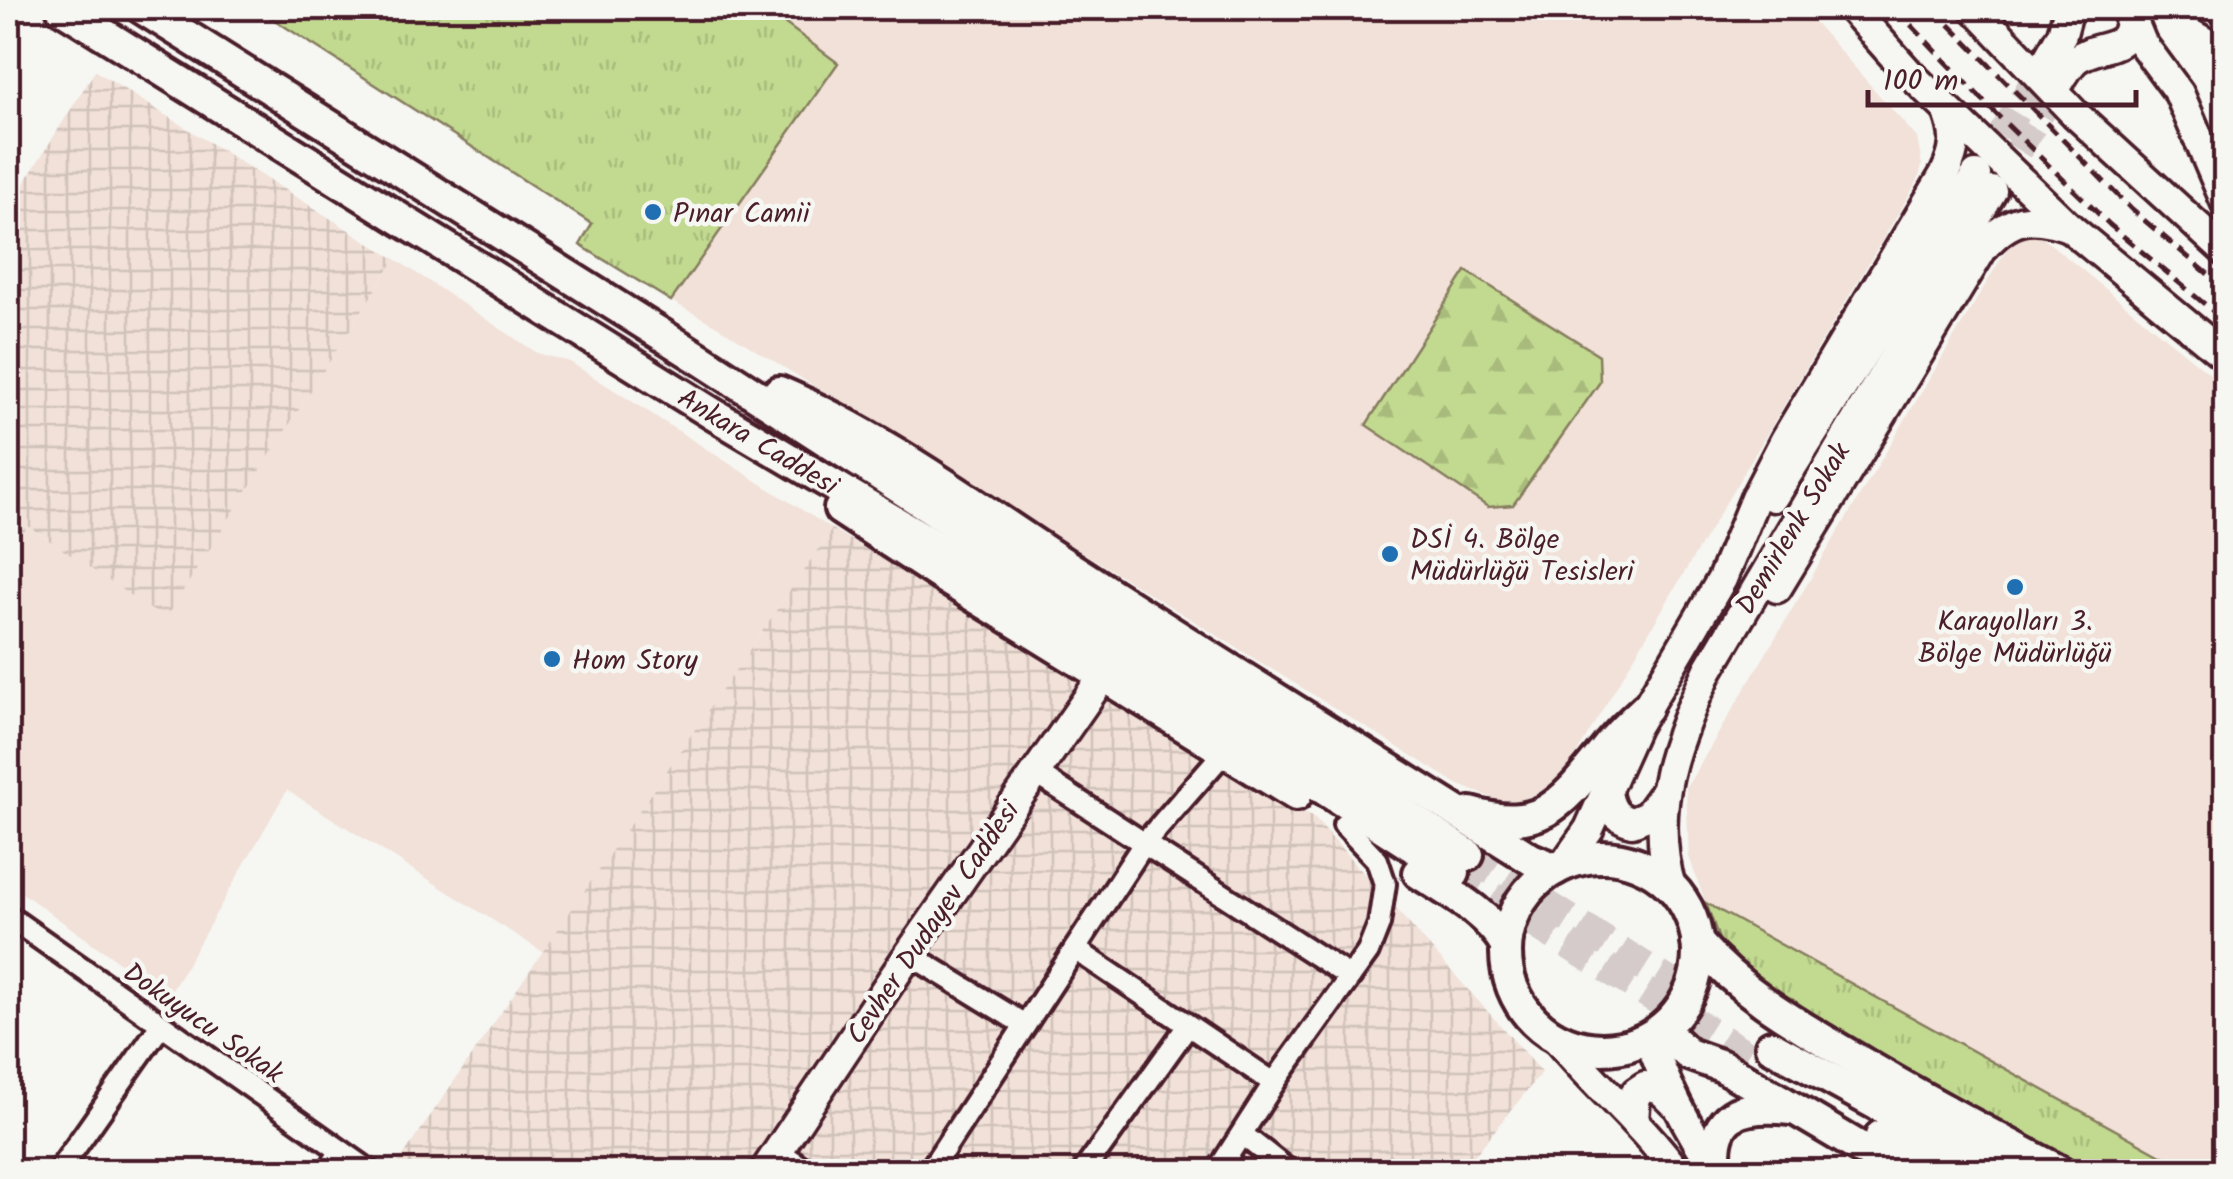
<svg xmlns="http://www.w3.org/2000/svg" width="2233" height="1179" font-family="Kalam,sans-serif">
<defs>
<pattern id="industrial-grid" width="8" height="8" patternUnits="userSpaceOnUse" patternTransform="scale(2.5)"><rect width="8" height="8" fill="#f1e1d8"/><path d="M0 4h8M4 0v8" fill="none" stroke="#d0c1ba"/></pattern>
<pattern id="grass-tufts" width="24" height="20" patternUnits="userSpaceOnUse" patternTransform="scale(2.5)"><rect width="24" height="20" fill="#c2da90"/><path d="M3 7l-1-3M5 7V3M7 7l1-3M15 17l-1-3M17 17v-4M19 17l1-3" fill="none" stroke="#a8bb7c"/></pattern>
<pattern id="forest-firs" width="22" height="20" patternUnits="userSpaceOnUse" patternTransform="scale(2.5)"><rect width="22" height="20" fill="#c2da90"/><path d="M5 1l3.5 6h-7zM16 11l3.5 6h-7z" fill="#a8bb7c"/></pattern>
</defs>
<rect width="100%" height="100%" fill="#f6f6f2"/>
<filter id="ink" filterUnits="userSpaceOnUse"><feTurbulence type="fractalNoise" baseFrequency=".01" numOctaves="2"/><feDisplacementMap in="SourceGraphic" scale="20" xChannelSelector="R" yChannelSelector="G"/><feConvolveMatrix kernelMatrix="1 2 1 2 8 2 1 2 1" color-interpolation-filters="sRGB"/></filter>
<g filter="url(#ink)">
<g fill="#f1e1d8">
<path d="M256,8h1546l115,130 5,27 -4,15 -359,603 -37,17h-24l-39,-15 -742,-459 -46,-25 89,-128z"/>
<path d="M2031,232l7,2 187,152v785h-135l-365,-215 -36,-99 -3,-69 326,-548 5,-5z"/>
<path d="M395,259l142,94 33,9 262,167 -289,423 -256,-162 -119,207 -160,-114v-326l20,-31 137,92z"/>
</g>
<g fill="url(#industrial-grid)">
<path d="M95,71l300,188 -230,360 -137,-93 -20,31v-348z"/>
<path d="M832,529l483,290 227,253 -80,99 -1070,1z"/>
</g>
<g fill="url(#grass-tufts)" stroke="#867c5e" stroke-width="2.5">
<path d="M256,8h508l74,55 -167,238 -91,-56 12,-21z"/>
<path d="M1706,903l460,255 -8,13h-68l-226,-123 -139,-92z"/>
</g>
<path fill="url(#forest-firs)" stroke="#867c5e" stroke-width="2.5" d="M1466,271l133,84 1,27 -87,123 -25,2 -122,-82z"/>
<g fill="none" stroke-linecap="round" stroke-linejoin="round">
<g stroke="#d4cbca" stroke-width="28" stroke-dasharray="28 14" stroke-linecap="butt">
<path d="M1979,172l67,-110"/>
<path d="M1996,186l64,-105"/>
</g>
<g stroke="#d4cbca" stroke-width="30" stroke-dasharray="30 15" stroke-linecap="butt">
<path d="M1468,855l228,144"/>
<path d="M1454,873l304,189"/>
</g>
<g stroke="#4a1f2b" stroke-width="28">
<g id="street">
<path d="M2202,8l24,14"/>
<path d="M1034,772l316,205"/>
<path d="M8,916l363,256"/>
<path d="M1075,949l199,134"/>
<path d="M909,954l116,71"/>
<path d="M1243,1135l47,37"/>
<path d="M778,1151l31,21"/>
<path d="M58,1172l103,-147"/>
<path d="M328,1172l12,-20"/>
<path d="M929,1172l214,-327 82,-94"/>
<path d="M1083,1172l104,-145"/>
<path d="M1217,1172l57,-89 94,-131 11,-28 6,-40 -8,-24 -33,-35"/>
</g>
</g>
<g stroke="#4a1f2b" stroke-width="35">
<g id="secondary">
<path d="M1851,8l57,64 161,155 157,130"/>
<path d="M1974,8l101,106 151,138"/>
<path d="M2130,14l12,29 37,50 47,110"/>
<path d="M2046,62l16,-28 7,-26"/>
<path d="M2060,81c4,-7 9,-15 15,-21 23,-19 60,-4 54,-49"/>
<path d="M1773,497l203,-322"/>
<path d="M1777,588l206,-340c27,-31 48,-35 86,-21"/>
<path d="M1607,791c2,17 8,27 25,31l15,-6 16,-22"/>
<path d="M1563,866l26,-37 46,-102 87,-148 34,-83 29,-56 160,-267c11,-23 12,-37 3,-61"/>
<path d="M1671,887c-23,-79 4,-146 38,-218l283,-478"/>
<path d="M1649,1037c16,49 39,92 68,135"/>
<path d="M1556,1038c38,46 85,85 121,134"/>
<path d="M1634,1121l2,-29 9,-6 14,2 15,15"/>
<path d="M764,1172l145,-218 195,-279"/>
</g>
</g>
<g stroke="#4a1f2b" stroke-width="38">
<g id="primary">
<path id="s1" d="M62,8l651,406 233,138 296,184 212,137"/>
<path d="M142,8l560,352 766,495"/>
<path d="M779,392c108,46 205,121 304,184 148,96 299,188 448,283l25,10"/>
<path d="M840,509l105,69 351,217"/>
<path d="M1471,813c73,22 94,-14 136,-65 11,-15 25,-27 39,-40"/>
<circle cx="1602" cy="953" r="96"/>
<path d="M1419,873c31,20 69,40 87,72"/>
<path d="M1697,942c48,55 105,85 167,122 65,38 130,73 197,108"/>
<path d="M1661,1029l27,25 34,12 179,106"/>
<path d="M1771,1046l229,126"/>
<path d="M1881,1136l62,36"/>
<path d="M1716,1170c-7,-58 25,-66 75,-61"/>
</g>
</g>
<use href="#street" stroke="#f6f6f2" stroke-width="20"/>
<use href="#secondary" stroke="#f6f6f2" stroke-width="28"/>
<use href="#primary" stroke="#f6f6f2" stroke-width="30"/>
<g stroke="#4a1f2b" stroke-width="5" stroke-dasharray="15 8" stroke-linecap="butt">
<path d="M1895,8l98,103 117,114 116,97"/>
<path d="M1933,8l199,202 94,79"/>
</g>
</g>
</g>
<g fill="#1f6fb2" stroke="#f6f6f2" stroke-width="4">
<circle cx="653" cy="212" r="10"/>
<circle cx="1390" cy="554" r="10"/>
<circle cx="2015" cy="587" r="10"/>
<circle cx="552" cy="659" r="10"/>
</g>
<g text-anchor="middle" stroke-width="9" stroke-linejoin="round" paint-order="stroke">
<g font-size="28" fill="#4a1f2b" stroke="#f6f6f2" text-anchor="start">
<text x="673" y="222">Pınar Camii</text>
<text x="1410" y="548">DSİ 4. Bölge<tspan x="1410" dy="32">Müdürlüğü Tesisleri</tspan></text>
<text x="2015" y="630" text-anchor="middle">Karayolları 3.<tspan x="2015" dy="32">Bölge Müdürlüğü</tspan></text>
<text x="572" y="669">Hom Story</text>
</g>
<g font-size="28" fill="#4a1f2b" stroke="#f6f6f2">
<text dy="10" stroke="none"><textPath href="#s1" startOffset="820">Ankara Caddesi</textPath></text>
<text transform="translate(1792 528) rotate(-59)" y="10">Demirlenk Sokak</text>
<text transform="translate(932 922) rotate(-56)" y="10">Cevher Dudayev Caddesi</text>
<text transform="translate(204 1022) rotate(35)" y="10">Dokuyucu Sokak</text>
</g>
</g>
<rect width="2233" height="1179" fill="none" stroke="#f6f6f2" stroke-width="40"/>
<rect x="20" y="20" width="2193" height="1139" fill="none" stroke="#4a1f2b" stroke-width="4" filter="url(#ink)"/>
<path d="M1868 90v15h268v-15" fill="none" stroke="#4a1f2b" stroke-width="5"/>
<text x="1883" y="90" font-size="30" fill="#4a1f2b" stroke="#f6f6f2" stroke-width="8" paint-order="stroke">100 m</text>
</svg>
